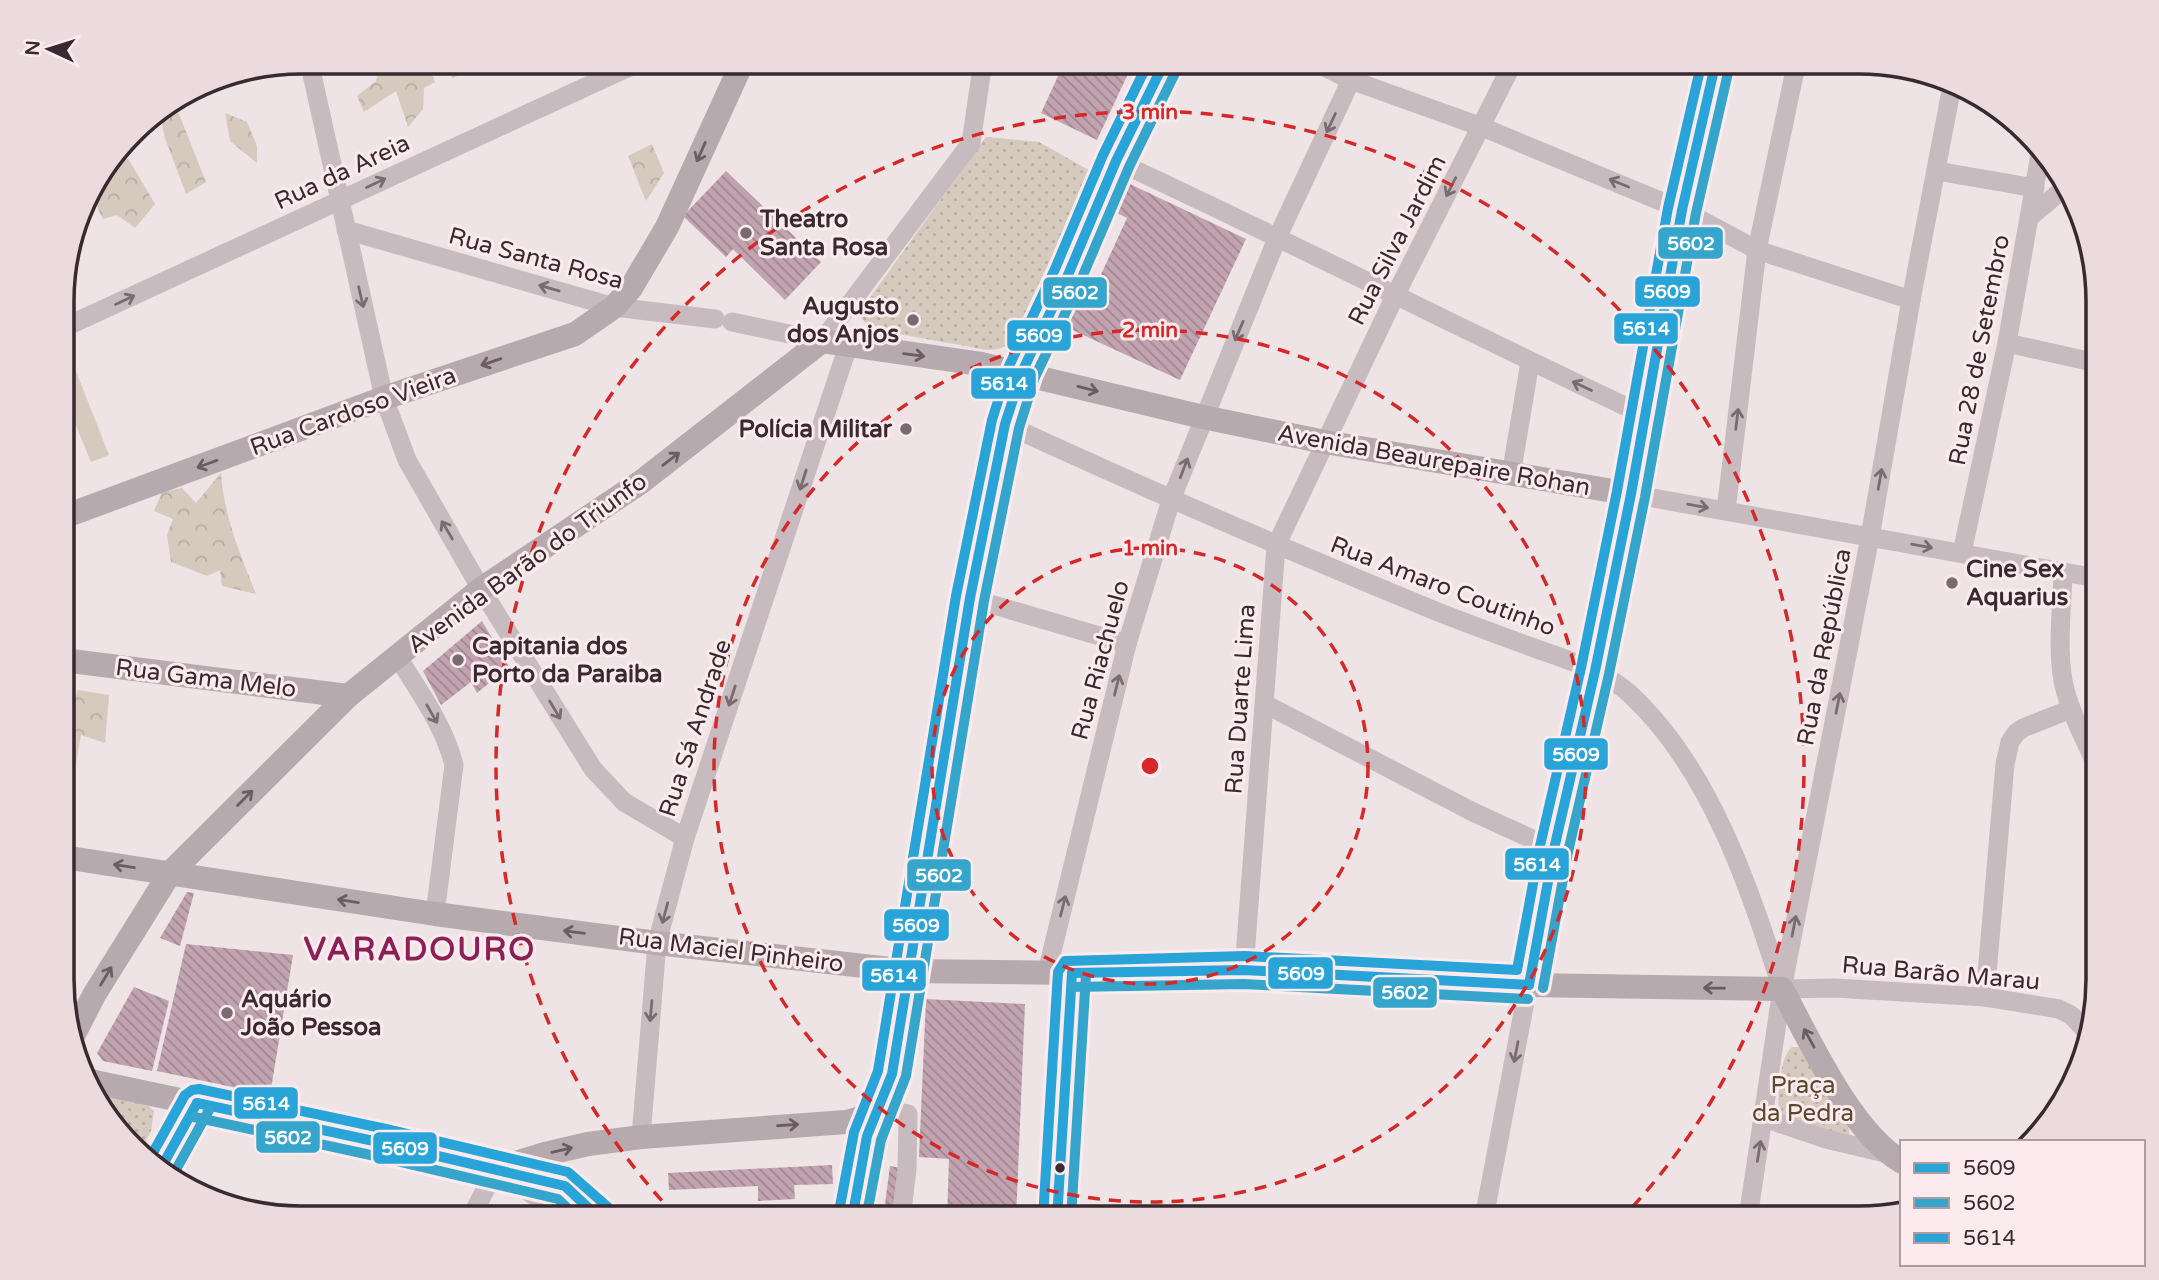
<svg xmlns="http://www.w3.org/2000/svg" width="2159" height="1280" font-family="'Varela Round',sans-serif">
<defs>
<pattern id="forest-crowns" width="20" height="18" patternUnits="userSpaceOnUse" patternTransform="scale(1.75)"><rect width="20" height="18" fill="#d6c9bd"/><path d="M2 6a3 3 0 1 1 6 0M12 15a3 3 0 1 1 6 0" fill="none" stroke="#b8ada3"/></pattern>
<pattern id="park-dots" width="8" height="8" patternUnits="userSpaceOnUse" patternTransform="scale(1.75)"><rect width="8" height="8" fill="#d6c9bd"/><path d="M2 2h.1M6 6h.1" fill="none" stroke="#b8ada3" stroke-width="1.8" stroke-linecap="round"/></pattern>
<pattern id="building-back-hatch" width="6" height="6" patternUnits="userSpaceOnUse" patternTransform="scale(1.75)"><rect width="6" height="6" fill="#c2a4b1"/><path d="M-1 5l2 2M0 0l6 6M5-1l2 2" fill="none" stroke="#9f8690"/></pattern>
</defs>
<rect width="100%" height="100%" fill="#eee3e5"/>
<path fill="#d6c9bd" d="M64,341l45,114 -18,7 -28,-68z"/>
<g fill="url(#forest-crowns)">
<path d="M381,61h51l-3,4 6,17 -11,6 -1,21 -15,18 -12,-36 -32,21 -7,-16 19,-15z"/>
<path d="M437,61h48l-32,17z"/>
<path d="M175,104l31,78 -20,12 -21,-56 -6,-27z"/>
<path d="M225,113l22,9 10,24v17l-27,-22z"/>
<path d="M652,144l12,29 -18,28 -18,-45z"/>
<path d="M119,151l10,9 26,44 -20,24 -18,-13 -14,4 -14,-28z"/>
<path d="M221,473c3,44 19,81 35,121l-34,-8 -2,-16 -13,6 -36,-14 -4,-27 6,-16 -19,-8 8,-19 20,-4 14,15z"/>
<path d="M78,690l31,5 -4,48 -24,-8 -6,34 -12,-1v-40z"/>
</g>
<g fill="url(#park-dots)">
<path d="M986,137l53,5 53,30 -81,171 -12,6 -12,1 -116,-21 -13,-15z"/>
<path d="M1792,1047h7l49,79 2,11 -71,-20c-2,-17 0,-60 13,-70z"/>
<path d="M92,1088l50,11 12,12 -3,20 -10,18 -40,-37z"/>
</g>
<g fill="url(#building-back-hatch)">
<path d="M1065,61h69l-37,79 -56,-27z"/>
<path d="M726,171l95,91 -36,38 -52,-51 -7,8 -43,-41z"/>
<path d="M1130,184l116,55 -66,141 -116,-54 12,-26 11,5 40,-87 -10,-5z"/>
<path d="M482,621l27,46 -32,26 -6,-11 -30,23 -18,-34z"/>
<path d="M187,892l7,1 -14,53 -20,-8z"/>
<path d="M186,944l107,11 -23,140 -113,-24z"/>
<path d="M134,987l35,14 -17,70 -49,-10 -6,-8z"/>
<path d="M926,999l99,5 -9,215h-69l2,-60 -30,-2z"/>
<path d="M832,1165l1,19 -39,1 1,14 -37,2v-15l-89,4 -1,-17z"/>
<path d="M890,1166l11,2 -6,51h-12z"/>
</g>
<g fill="none" stroke-linecap="round" stroke-linejoin="round">
<g stroke="#c8bbbf" stroke-width="19">
<path d="M309,61l75,337 23,62 74,129 112,180 31,33 61,36"/>
<path d="M1312,61l39,19 131,47 200,83 75,40 154,50"/>
<path d="M1116,161c177,82 351,171 528,254"/>
<path d="M1937,171l98,17"/>
<path d="M2031,216l36,-30"/>
<path d="M346,230l268,77 101,12"/>
<path d="M732,322l90,19 149,-198 12,-82"/>
<path d="M63,328l579,-267"/>
<path d="M2007,343l90,20"/>
<path d="M1005,424c143,66 287,128 433,188 33,13 66,25 99,37 33,12 68,22 94,46 80,75 118,192 151,294l53,-1 150,9 74,12 12,6 15,16"/>
<path d="M1511,475l19,-113"/>
<path d="M1726,511l31,-261 40,-189"/>
<path d="M1962,553l45,-210 33,-188"/>
<path d="M2063,573c-1,35 -6,73 0,108 6,30 22,58 34,86"/>
<path d="M970,598l157,46"/>
<path d="M397,656c21,34 47,69 57,109l-19,149"/>
<path d="M1265,704l208,108 81,37"/>
<path d="M1244,970l32,-424 119,-250 119,-235"/>
<path d="M1047,972l80,-328 44,-144 107,-264 82,-175"/>
<path d="M1985,997l20,-233 5,-22 6,-9 7,-5 48,-19"/>
<path d="M876,1109l32,5 -1,55 -6,50"/>
<path d="M1764,1118l62,21 63,15"/>
<path d="M641,1137l16,-194 28,-105 163,-492"/>
<path d="M1484,1218l70,-369 41,-178 36,-177 466,84"/>
<path d="M1748,1218l34,-229 88,-452 41,-237 41,-214"/>
<path d="M470,1219l26,-50 71,50"/>
<path d="M1057,1219l15,-246"/>
</g>
<g stroke="#b7aaae" stroke-width="24">
<path d="M63,517l321,-119 191,-64 39,-27 17,-19 36,-61 76,-166"/>
<path d="M63,660l285,36"/>
<path d="M63,857l372,57 222,29 252,28 163,2 172,-3 285,15 253,4c28,52 69,143 120,173"/>
<path d="M73,1036l21,-41 76,-122 178,-177 133,-107 160,-107 181,-141 159,23 222,53 122,25 306,52 51,-284 34,-149"/>
<path d="M90,1081l293,62 113,26 49,-15 43,-10 53,-7 205,-15c28,-5 38,-22 46,-48l78,-476 35,-174 17,-52 46,-97 48,-114 49,-100"/>
<path d="M161,1168l36,-65"/>
</g>
<g stroke="#fbebee" stroke-width="16">
<g id="bus-1">
<path d="M1072,973l172,-3 285,15"/>
<path d="M1529,985l25,-136 41,-178 36,-177 51,-284 34,-149"/>
<path d="M197,1103l186,40 182,43 35,33"/>
<path d="M161,1168l36,-65"/>
<path d="M852,1219l15,-83 25,-62 78,-476 35,-174 17,-52 46,-97 48,-114 49,-100"/>
<path d="M1057,1219l15,-246"/>
</g>
</g>
<g stroke="#fbebee" stroke-width="16">
<g id="bus-2">
<path d="M1072,987l172,-3 284,15"/>
<path d="M1543,988l25,-136 41,-178 36,-177 51,-284 34,-149"/>
<path d="M194,1117l186,40 178,42 21,20"/>
<path d="M173,1175l36,-65"/>
<path d="M866,1219l15,-79 25,-64 78,-475 35,-173 16,-51 46,-97 48,-113 49,-100"/>
<path d="M1071,1219l15,-245"/>
</g>
</g>
<g stroke="#fbebee" stroke-width="16">
<g id="bus-3">
<path d="M150,1158l35,-63 7,-5 7,-1 187,40 182,43 42,37"/>
<path d="M838,1217l16,-85 24,-61 78,-475 36,-176 17,-54 46,-97 48,-114 46,-94"/>
<path d="M1043,1218l15,-246 7,-11 180,-5 272,14 23,-124 41,-178 36,-177 51,-283 34,-147"/>
</g>
</g>
<use href="#bus-1" stroke="#29a4d9" stroke-width="10"/>
<use href="#bus-2" stroke="#36a5cc" stroke-width="10"/>
<use href="#bus-3" stroke="#29a4d9" stroke-width="10"/>
</g>
<defs><path id="oneway-shaft" d="M-6 0H5M1.5-3L5.5 0L1.5 3" fill="none" stroke-width="1.6" stroke-linecap="round" stroke-linejoin="round" transform="scale(1.75)"/></defs>
<g stroke="#796b70">
<use href="#oneway-shaft" transform="translate(1331 123) rotate(115)"/>
<use href="#oneway-shaft" transform="translate(376 183) rotate(-25)"/>
<use href="#oneway-shaft" transform="translate(1619 183) rotate(-158)"/>
<use href="#oneway-shaft" transform="translate(1451 187) rotate(117)"/>
<use href="#oneway-shaft" transform="translate(549 288) rotate(-164)"/>
<use href="#oneway-shaft" transform="translate(361 297) rotate(77)"/>
<use href="#oneway-shaft" transform="translate(125 300) rotate(-25)"/>
<use href="#oneway-shaft" transform="translate(1239 331) rotate(113)"/>
<use href="#oneway-shaft" transform="translate(1582 386) rotate(-155)"/>
<use href="#oneway-shaft" transform="translate(1737 419) rotate(-83)"/>
<use href="#oneway-shaft" transform="translate(1184 468) rotate(-69)"/>
<use href="#oneway-shaft" transform="translate(1880 479) rotate(-80)"/>
<use href="#oneway-shaft" transform="translate(803 480) rotate(108)"/>
<use href="#oneway-shaft" transform="translate(1698 506) rotate(10)"/>
<use href="#oneway-shaft" transform="translate(447 530) rotate(-121)"/>
<use href="#oneway-shaft" transform="translate(1922 546) rotate(10)"/>
<use href="#oneway-shaft" transform="translate(1117 685) rotate(-76)"/>
<use href="#oneway-shaft" transform="translate(732 696) rotate(108)"/>
<use href="#oneway-shaft" transform="translate(1838 703) rotate(-79)"/>
<use href="#oneway-shaft" transform="translate(555 710) rotate(59)"/>
<use href="#oneway-shaft" transform="translate(432 714) rotate(60)"/>
<use href="#oneway-shaft" transform="translate(1063 906) rotate(-76)"/>
<use href="#oneway-shaft" transform="translate(665 913) rotate(105)"/>
<use href="#oneway-shaft" transform="translate(1794 926) rotate(-79)"/>
<use href="#oneway-shaft" transform="translate(651 1011) rotate(95)"/>
<use href="#oneway-shaft" transform="translate(1516 1052) rotate(101)"/>
<use href="#oneway-shaft" transform="translate(1759 1151) rotate(-81)"/>
</g>
<g stroke="#6b5d62">
<use href="#oneway-shaft" transform="translate(701 152) rotate(114)"/>
<use href="#oneway-shaft" transform="translate(914 355) rotate(7)"/>
<use href="#oneway-shaft" transform="translate(491 362) rotate(161)"/>
<use href="#oneway-shaft" transform="translate(1088 389) rotate(14)"/>
<use href="#oneway-shaft" transform="translate(671 459) rotate(-38)"/>
<use href="#oneway-shaft" transform="translate(207 464) rotate(160)"/>
<use href="#oneway-shaft" transform="translate(245 798) rotate(-45)"/>
<use href="#oneway-shaft" transform="translate(124 866) rotate(-171)"/>
<use href="#oneway-shaft" transform="translate(348 901) rotate(-171)"/>
<use href="#oneway-shaft" transform="translate(574 932) rotate(-173)"/>
<use href="#oneway-shaft" transform="translate(106 976) rotate(-59)"/>
<use href="#oneway-shaft" transform="translate(1714 988) rotate(-179)"/>
<use href="#oneway-shaft" transform="translate(1809 1038) rotate(-119)"/>
<use href="#oneway-shaft" transform="translate(788 1125) rotate(-4)"/>
<use href="#oneway-shaft" transform="translate(562 1150) rotate(-13)"/>
</g>
<g fill="none" stroke="#d62828" stroke-width="3.5" stroke-dasharray="12 9">
<circle cx="1150" cy="766" r="218"/>
<circle cx="1150" cy="766" r="436"/>
<path d="M676 1216A654 654 0 1 1 1624 1216"/>
</g>
<g fill="#786a6f" stroke="#fbebee" stroke-width="2.5">
<circle cx="746" cy="233" r="7"/>
<circle cx="913" cy="320" r="7"/>
<circle cx="906" cy="429" r="7"/>
<circle cx="1952" cy="583" r="7"/>
<circle cx="458" cy="660" r="7"/>
<circle cx="227" cy="1013" r="7"/>
</g>
<circle fill="#392930" stroke="#fbebee" stroke-width="2.5" cx="1060" cy="1168" r="6"/>
<g text-anchor="middle" stroke-width="6" stroke-linejoin="round" paint-order="stroke">
<g font-size="24" fill="#392930" stroke="#fbebee">
<text transform="translate(342 172) rotate(-25)" y="8">Rua da Areia</text>
<text transform="translate(1397 240) rotate(-63)" y="8">Rua Silva Jardim</text>
<text transform="translate(536 258) rotate(15)" y="8">Rua Santa Rosa</text>
<text transform="translate(1979 350) rotate(-79)" y="8">Rua 28 de Setembro</text>
<text transform="translate(353 411) rotate(-20)" y="8">Rua Cardoso Vieira</text>
<text transform="translate(1434 460) rotate(10)" y="8">Avenida Beaurepaire Rohan</text>
<text transform="translate(527 563) rotate(-36)" y="8">Avenida Barão do Triunfo</text>
<text transform="translate(1443 586) rotate(21)" y="8">Rua Amaro Coutinho</text>
<text transform="translate(1824 647) rotate(-79)" y="8">Rua da República</text>
<text transform="translate(1100 660) rotate(-75)" y="8">Rua Riachuelo</text>
<text transform="translate(206 678) rotate(7)" y="8">Rua Gama Melo</text>
<text transform="translate(1240 699) rotate(-86)" y="8">Rua Duarte Lima</text>
<text transform="translate(695 728) rotate(-72)" y="8">Rua Sá Andrade</text>
<text transform="translate(731 950) rotate(7)" y="8">Rua Maciel Pinheiro</text>
<text transform="translate(1941 973) rotate(5)" y="8">Rua Barão Marau</text>
</g>
<g font-size="24" font-weight="bold" fill="#392930" stroke="#fbebee" text-anchor="start">
<text x="760" y="227">Theatro<tspan x="760" dy="28">Santa Rosa</tspan></text>
<text x="899" y="314" text-anchor="end">Augusto<tspan x="899" dy="28">dos Anjos</tspan></text>
<text x="892" y="437" text-anchor="end">Polícia Militar</text>
<text x="1966" y="577">Cine Sex<tspan x="1966" dy="28">Aquarius</tspan></text>
<text x="472" y="654">Capitania dos<tspan x="472" dy="28">Porto da Paraiba</tspan></text>
<text x="241" y="1007">Aquário<tspan x="241" dy="28">João Pessoa</tspan></text>
</g>
<g font-size="24" fill="#58482c" stroke="#fbebee">
<text x="1803" y="1093">Praça<tspan x="1803" dy="28">da Pedra</tspan></text>
</g>
<g font-size="32" font-weight="bold" letter-spacing="2" fill="#8b2054" stroke="#fbebee">
<text x="420" y="960">VARADOURO</text>
</g>
</g>
<path d="M0 0H2159V1280H0ZM301 74H1859A227 227 0 0 1 2086 301V979A227 227 0 0 1 1859 1206H301A227 227 0 0 1 74 979V301A227 227 0 0 1 301 74Z" fill="#ebdbdf" fill-rule="evenodd"/>
<path fill="none" stroke="#392930" stroke-width="3.5" d="M301 74H1859A227 227 0 0 1 2086 301V979A227 227 0 0 1 1859 1206H301A227 227 0 0 1 74 979V301A227 227 0 0 1 301 74Z"/>
<circle cx="1150" cy="766" r="10" fill="#d62828" stroke="#fbebee" stroke-width="3.5"/>
<g font-size="21" text-anchor="middle" font-weight="bold" fill="#d62828" stroke="#fbebee" stroke-width="6" stroke-linejoin="round" paint-order="stroke">
<text x="1150" y="119">3 min</text>
<text x="1150" y="337">2 min</text>
<text x="1150" y="555">1 min</text>
</g>
<g stroke="#fbebee" stroke-width="2.5">
<rect x="1657" y="226" width="67" height="34" rx="7" fill="#36a5cc"/>
<rect x="1634" y="275" width="67" height="33" rx="7" fill="#29a4d9"/>
<rect x="1042" y="276" width="66" height="33" rx="7" fill="#36a5cc"/>
<rect x="1613" y="312" width="66" height="33" rx="7" fill="#29a4d9"/>
<rect x="1006" y="319" width="66" height="33" rx="7" fill="#29a4d9"/>
<rect x="970" y="367" width="67" height="33" rx="7" fill="#29a4d9"/>
<rect x="1543" y="737" width="66" height="34" rx="7" fill="#29a4d9"/>
<rect x="1504" y="847" width="66" height="34" rx="7" fill="#29a4d9"/>
<rect x="906" y="858" width="66" height="34" rx="7" fill="#36a5cc"/>
<rect x="883" y="908" width="67" height="34" rx="7" fill="#29a4d9"/>
<rect x="1267" y="956" width="67" height="34" rx="7" fill="#29a4d9"/>
<rect x="861" y="959" width="66" height="33" rx="7" fill="#29a4d9"/>
<rect x="1372" y="976" width="66" height="33" rx="7" fill="#36a5cc"/>
<rect x="233" y="1086" width="66" height="34" rx="7" fill="#29a4d9"/>
<rect x="255" y="1120" width="66" height="34" rx="7" fill="#36a5cc"/>
<rect x="372" y="1131" width="66" height="34" rx="7" fill="#29a4d9"/>
</g>
<g font-size="19" text-anchor="middle" font-weight="bold" fill="#fff">
<text x="1691" y="250">5602</text>
<text x="1667" y="298">5609</text>
<text x="1075" y="299">5602</text>
<text x="1646" y="335">5614</text>
<text x="1039" y="342">5609</text>
<text x="1004" y="390">5614</text>
<text x="1576" y="761">5609</text>
<text x="1537" y="871">5614</text>
<text x="939" y="882">5602</text>
<text x="916" y="932">5609</text>
<text x="1301" y="980">5609</text>
<text x="894" y="982">5614</text>
<text x="1405" y="999">5602</text>
<text x="266" y="1110">5614</text>
<text x="288" y="1144">5602</text>
<text x="405" y="1155">5609</text>
</g>
<rect x="1900" y="1140" width="245" height="126" fill="#fbebee" stroke="#ad9da2" stroke-width="2"/>
<rect x="1914" y="1163" width="35" height="10" fill="#29a4d9" stroke="#ad9da2" stroke-width="2"/>
<text x="1963" y="1175" font-size="21" fill="#392930">5609</text>
<rect x="1914" y="1198" width="35" height="10" fill="#36a5cc" stroke="#ad9da2" stroke-width="2"/>
<text x="1963" y="1210" font-size="21" fill="#392930">5602</text>
<rect x="1914" y="1233" width="35" height="10" fill="#29a4d9" stroke="#ad9da2" stroke-width="2"/>
<text x="1963" y="1245" font-size="21" fill="#392930">5614</text>
<g transform="translate(49 49) rotate(274)" stroke="#fbebee" stroke-width="5" paint-order="stroke">
<path d="M0-5L12 26L0 18L-12 26Z" fill="#392930"/>
<text y="-10" font-size="19" font-weight="bold" text-anchor="middle" fill="#392930">N</text>
</g>
</svg>
